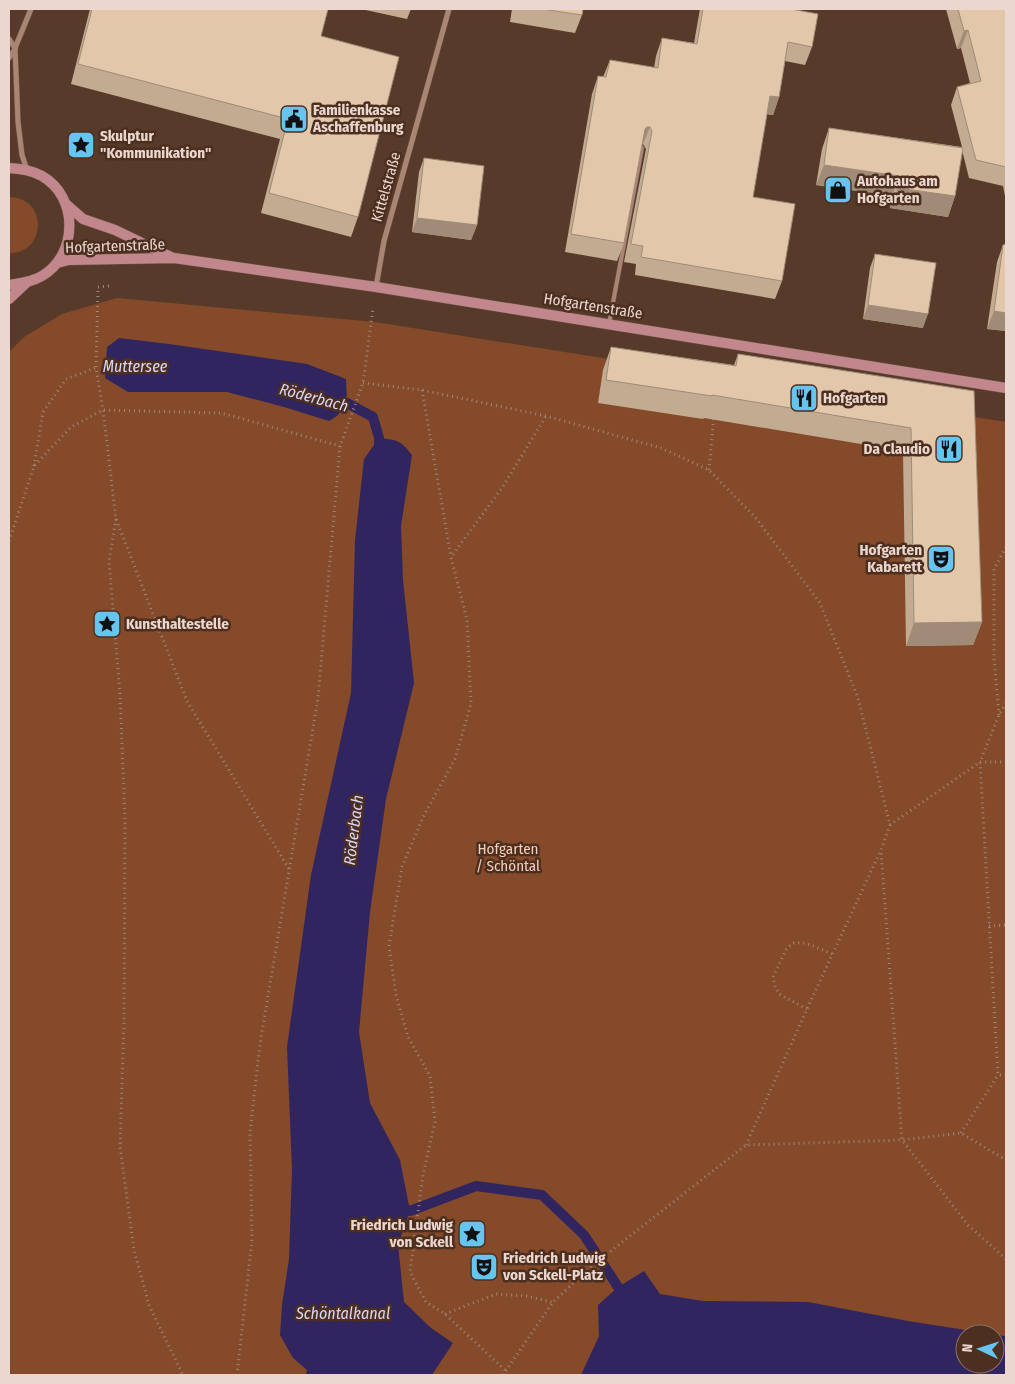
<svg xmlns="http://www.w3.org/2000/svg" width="1015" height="1384" font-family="'Fira Sans Condensed',sans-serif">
<rect width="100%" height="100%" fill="#583a2a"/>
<g fill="#854a29" fill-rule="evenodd">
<path d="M9,197c39,0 38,57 0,56z"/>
<path d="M117,298l258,24 631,100v953h-997v-1023l15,-15 38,-23zM965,1334h30v30h-30z"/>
</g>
<g fill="#31255f">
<path d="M119,338l50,6 138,20 39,15 1,24 -10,13 -8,5 -45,-14 -57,-15h-99l-23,-14 2,-31z"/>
<path d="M379,438c19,2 21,2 33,17l-11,71 2,54 11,103 -28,116 -16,113 -11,120 11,71 30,57 10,51 -12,33 6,58 27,26 22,15 -21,32h-126l1,-5 -14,-12 -13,-23 2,-30 7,-46 3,-90 -5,-122 24,-172 40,-182 4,-153 9,-81z"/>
<path d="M644,1271l16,23 43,7 105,1 100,19 83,13h-26v30h30v-29l11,1v39h-425l18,-39 -1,-31 20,-18z"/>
</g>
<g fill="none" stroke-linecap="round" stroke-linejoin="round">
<g stroke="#31255f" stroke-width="10">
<path d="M334,400l13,3 26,14 6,21v13"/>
<path d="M398,1205l12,6 66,-25 66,9 42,40 34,52"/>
</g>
<g stroke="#70574a" stroke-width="5">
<path id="lane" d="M609,324l33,-176"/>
</g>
<g stroke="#70574a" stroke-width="6">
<g id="street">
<path d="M9,39l6,9"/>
<path d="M9,58l6,-9"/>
<path d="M27,170l-5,-15 -4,-33 -3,-74 16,-39"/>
<path d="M376,287l8,-46 65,-232"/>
</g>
</g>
<g stroke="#70574a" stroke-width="11">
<g id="secondary">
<path d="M9,168c12,1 22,2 33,8 37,21 36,79 0,100 -10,6 -21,7 -33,9"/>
<path d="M66,204l17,15 32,11 56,27"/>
<path d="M57,263l12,-3 105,-2 202,29 630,101"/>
<path d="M9,299l17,-16"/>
</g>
</g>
<g stroke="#a0867a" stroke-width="3" stroke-dasharray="1 4" stroke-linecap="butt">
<path d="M109,286l-11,1 -2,81 7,42 13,109 71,182 102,168"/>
<path d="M363,383l59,7 124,26 115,32 48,22 46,47 65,86 38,95 32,127 -9,25 21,290 66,85 38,34"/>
<path d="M422,390l29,167"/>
<path d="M34,466l9,-54 23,-33 29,-11"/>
<path d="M709,470l5,-55"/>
<path d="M116,519l-7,42 11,132 5,127 -1,201 -4,125 14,104 15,55 34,70"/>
<path d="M9,541l25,-75 37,-39 32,-17 118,3 119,33"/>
<path d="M1006,703l-7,12 -19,47 18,313h8"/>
<path d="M999,715l-5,-57v-89l12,-22"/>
<path d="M890,825l90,-63h26"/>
<path d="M989,926l17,-1"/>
<path d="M807,1009l-28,-15 -4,-8 -2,-9 14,-29 7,-5h9l8,2 21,9"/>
<path d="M961,1133l37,-58"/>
<path d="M746,1145l61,-136 73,-157"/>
<path d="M445,1314l51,-20 30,2 26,6"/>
<path d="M505,1370l-60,-56 -19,-12 -16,-30 13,-97 12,-53 -5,-46 -22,-39 -12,-42 -7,-49 13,-79 21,-50 32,-58 16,-55 -4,-84 -16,-63 51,-69 44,-72"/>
<path d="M237,1375l15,-136 -2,-107 10,-88 58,-346 22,-252 23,-63 10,-75"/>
<path d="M503,1375l50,-73 40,-37 153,-120 156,-5 59,-7 45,27"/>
</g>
<use href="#lane" stroke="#a98674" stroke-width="4"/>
<use href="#street" stroke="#a98674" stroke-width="5"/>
<use href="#secondary" stroke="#c2878d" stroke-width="10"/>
</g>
<g fill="#c3ab92">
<path d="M90,9h238l-7,27 37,181 -7,20 -90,-24 19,-74 -209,-55z"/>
<path d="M361,9h50l-4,10z"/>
<path d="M512,9h71l-1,6 -7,18 -65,-11z"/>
<path d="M700,9h91l21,38 -7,18 -20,-4 -6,36 -6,18 -6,-1 -14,83 29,84 -7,18 -140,-24 1,-11 -12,-2 22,-113 -3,-5 -1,1 -18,98 -7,18 -52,-9 27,-158 6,-18 5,1 7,-17 44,8 2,-12 6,-18 32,5z"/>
<path d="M946,9h60v192l-3,-15 -34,-8 -7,-28 -7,46 -7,21 -58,-9 2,-12 -76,-11 6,-36 7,-21 133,19 -11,-42 6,-18 13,-4 -9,-35 -4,1z"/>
<path d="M424,158l53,67 -6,15 -59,-8 7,-60z"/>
<path d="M1003,245l3,86 -19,-2 10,-67z"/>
<path d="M875,254l48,74 -60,-9 7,-51z"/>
<path d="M611,347l123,18 4,-11 236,37 8,231 -9,23 -67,1 -3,-195 -199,-33 -1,1 -105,-16 5,-33z"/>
</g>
<g fill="#9f8b77">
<path d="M968,30l-7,18 -4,1 7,-18z"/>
<path d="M770,96l9,1 -6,18 -10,-1z"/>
<path d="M647,127h3l-7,17 -3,1 5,-16z"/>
<path d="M824,165l75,11 -7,20 -76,-11z"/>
<path d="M898,188l57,8 -7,21 -58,-9z"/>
<path d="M417,218l60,7 -6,15 -59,-8z"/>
<path d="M868,305l60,9 -5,14 -60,-9z"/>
<path d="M994,311l12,2v18l-19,-2z"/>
<path d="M982,622l-9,23 -67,1 8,-23z"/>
</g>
<g fill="#e3c7aa" stroke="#9f8b77">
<path d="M92,9h236l-7,27 78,21 -41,160 -89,-24 19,-74 -210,-55z"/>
<path d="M542,9h41l-1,6z"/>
<path d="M703,9h88l27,5 -6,33 -24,-5 -9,55 -9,-1 -17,101 42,7 -13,77 -141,-24 2,-11 -12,-2 21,-113 -2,-4h-3l-2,2 -21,114 -53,-9 27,-158 8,1 4,-17 48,8 4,-30 35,6z"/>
<path d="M958,9h48v158l-30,-7 -19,-73 24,-6 -13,-51 -4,1z"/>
<path d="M829,128l134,20 -8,48 -57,-8 1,-12 -75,-11z"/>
<path d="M424,158l60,8 -7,59 -60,-7z"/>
<path d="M1006,244v69l-12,-2 9,-66z"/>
<path d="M875,254l61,9 -8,51 -60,-9z"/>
<path d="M611,347l125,19 2,-12 236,37 8,231 -68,1 -3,-195 -199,-33v1l-106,-16z"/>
</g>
<defs>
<g id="civic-square" transform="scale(1.4375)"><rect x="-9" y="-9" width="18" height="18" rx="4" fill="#65c5ee" stroke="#4d2f20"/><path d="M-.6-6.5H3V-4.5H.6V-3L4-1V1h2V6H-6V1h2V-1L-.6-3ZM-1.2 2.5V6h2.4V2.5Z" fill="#111"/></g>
<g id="sight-square" transform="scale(1.4375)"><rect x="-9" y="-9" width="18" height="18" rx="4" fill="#65c5ee" stroke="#4d2f20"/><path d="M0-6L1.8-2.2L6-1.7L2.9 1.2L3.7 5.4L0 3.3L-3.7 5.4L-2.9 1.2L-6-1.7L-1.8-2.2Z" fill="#111"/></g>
<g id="shop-square" transform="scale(1.4375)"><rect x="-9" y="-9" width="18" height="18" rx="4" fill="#65c5ee" stroke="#4d2f20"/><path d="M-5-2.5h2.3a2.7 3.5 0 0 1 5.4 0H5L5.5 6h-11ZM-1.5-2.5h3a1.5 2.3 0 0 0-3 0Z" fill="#111"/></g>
<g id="restaurant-square" transform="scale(1.4375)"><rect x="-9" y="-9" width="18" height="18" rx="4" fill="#65c5ee" stroke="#4d2f20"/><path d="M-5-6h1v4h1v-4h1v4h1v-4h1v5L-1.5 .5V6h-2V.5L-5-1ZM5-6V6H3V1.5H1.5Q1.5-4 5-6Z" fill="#111"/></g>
<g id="theatre-square" transform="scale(1.4375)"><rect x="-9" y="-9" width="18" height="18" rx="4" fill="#65c5ee" stroke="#4d2f20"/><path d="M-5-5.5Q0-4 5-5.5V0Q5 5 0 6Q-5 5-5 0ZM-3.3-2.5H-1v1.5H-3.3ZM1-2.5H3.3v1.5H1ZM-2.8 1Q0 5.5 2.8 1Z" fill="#111"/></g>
</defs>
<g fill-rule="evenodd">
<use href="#civic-square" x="294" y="119"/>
<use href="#sight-square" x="81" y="145"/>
<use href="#shop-square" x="838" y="190"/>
<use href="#restaurant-square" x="804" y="398"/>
<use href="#restaurant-square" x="949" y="449"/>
<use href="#theatre-square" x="941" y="559"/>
<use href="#sight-square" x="107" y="624"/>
<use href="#sight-square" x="472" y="1234"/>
<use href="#theatre-square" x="484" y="1267"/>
</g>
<g text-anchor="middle" stroke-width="5" stroke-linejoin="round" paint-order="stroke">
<g font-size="15" font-weight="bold" fill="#ebd7ce" stroke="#4d2f20" text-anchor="start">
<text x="313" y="115">Familienkasse<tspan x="313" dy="17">Aschaffenburg</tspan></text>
<text x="100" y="141">Skulptur<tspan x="100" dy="17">"Kommunikation"</tspan></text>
<text x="857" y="186">Autohaus am<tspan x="857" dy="17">Hofgarten</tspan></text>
<text x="823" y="403">Hofgarten</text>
<text x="930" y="454" text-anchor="end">Da Claudio</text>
<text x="922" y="555" text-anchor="end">Hofgarten<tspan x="922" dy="17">Kabarett</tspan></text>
<text x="126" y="629">Kunsthaltestelle</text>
<text x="453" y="1230" text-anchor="end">Friedrich Ludwig<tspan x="453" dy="17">von Sckell</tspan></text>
<text x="503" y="1263">Friedrich Ludwig<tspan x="503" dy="17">von Sckell-Platz</tspan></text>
</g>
<g font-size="15" fill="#ebd7ce" stroke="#4d2f20">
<text transform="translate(386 187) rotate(-74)" y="5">Kittelstraße</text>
<text transform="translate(115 246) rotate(-2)" y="5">Hofgartenstraße</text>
<text transform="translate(593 306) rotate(9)" y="5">Hofgartenstraße</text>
</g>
<g font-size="15" fill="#f5ceba" stroke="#4d2f20">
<text x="508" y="854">Hofgarten<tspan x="508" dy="17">/ Schöntal</tspan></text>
</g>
<g font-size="16" font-style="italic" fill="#d8d6fb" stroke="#4d2f20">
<text x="135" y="372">Muttersee</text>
<text transform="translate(314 397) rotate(15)" y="6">Röderbach</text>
<text transform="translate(353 830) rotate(-83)" y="6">Röderbach</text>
<text x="343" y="1319">Schöntalkanal</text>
</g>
</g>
<rect width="1015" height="1384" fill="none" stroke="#ebd7ce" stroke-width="20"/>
<g transform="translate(980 1349) rotate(274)"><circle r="24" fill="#4d2f20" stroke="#8c7266"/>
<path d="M0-4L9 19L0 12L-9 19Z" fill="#65c5ee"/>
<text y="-8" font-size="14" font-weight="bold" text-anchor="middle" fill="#ebd7ce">N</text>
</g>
</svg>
